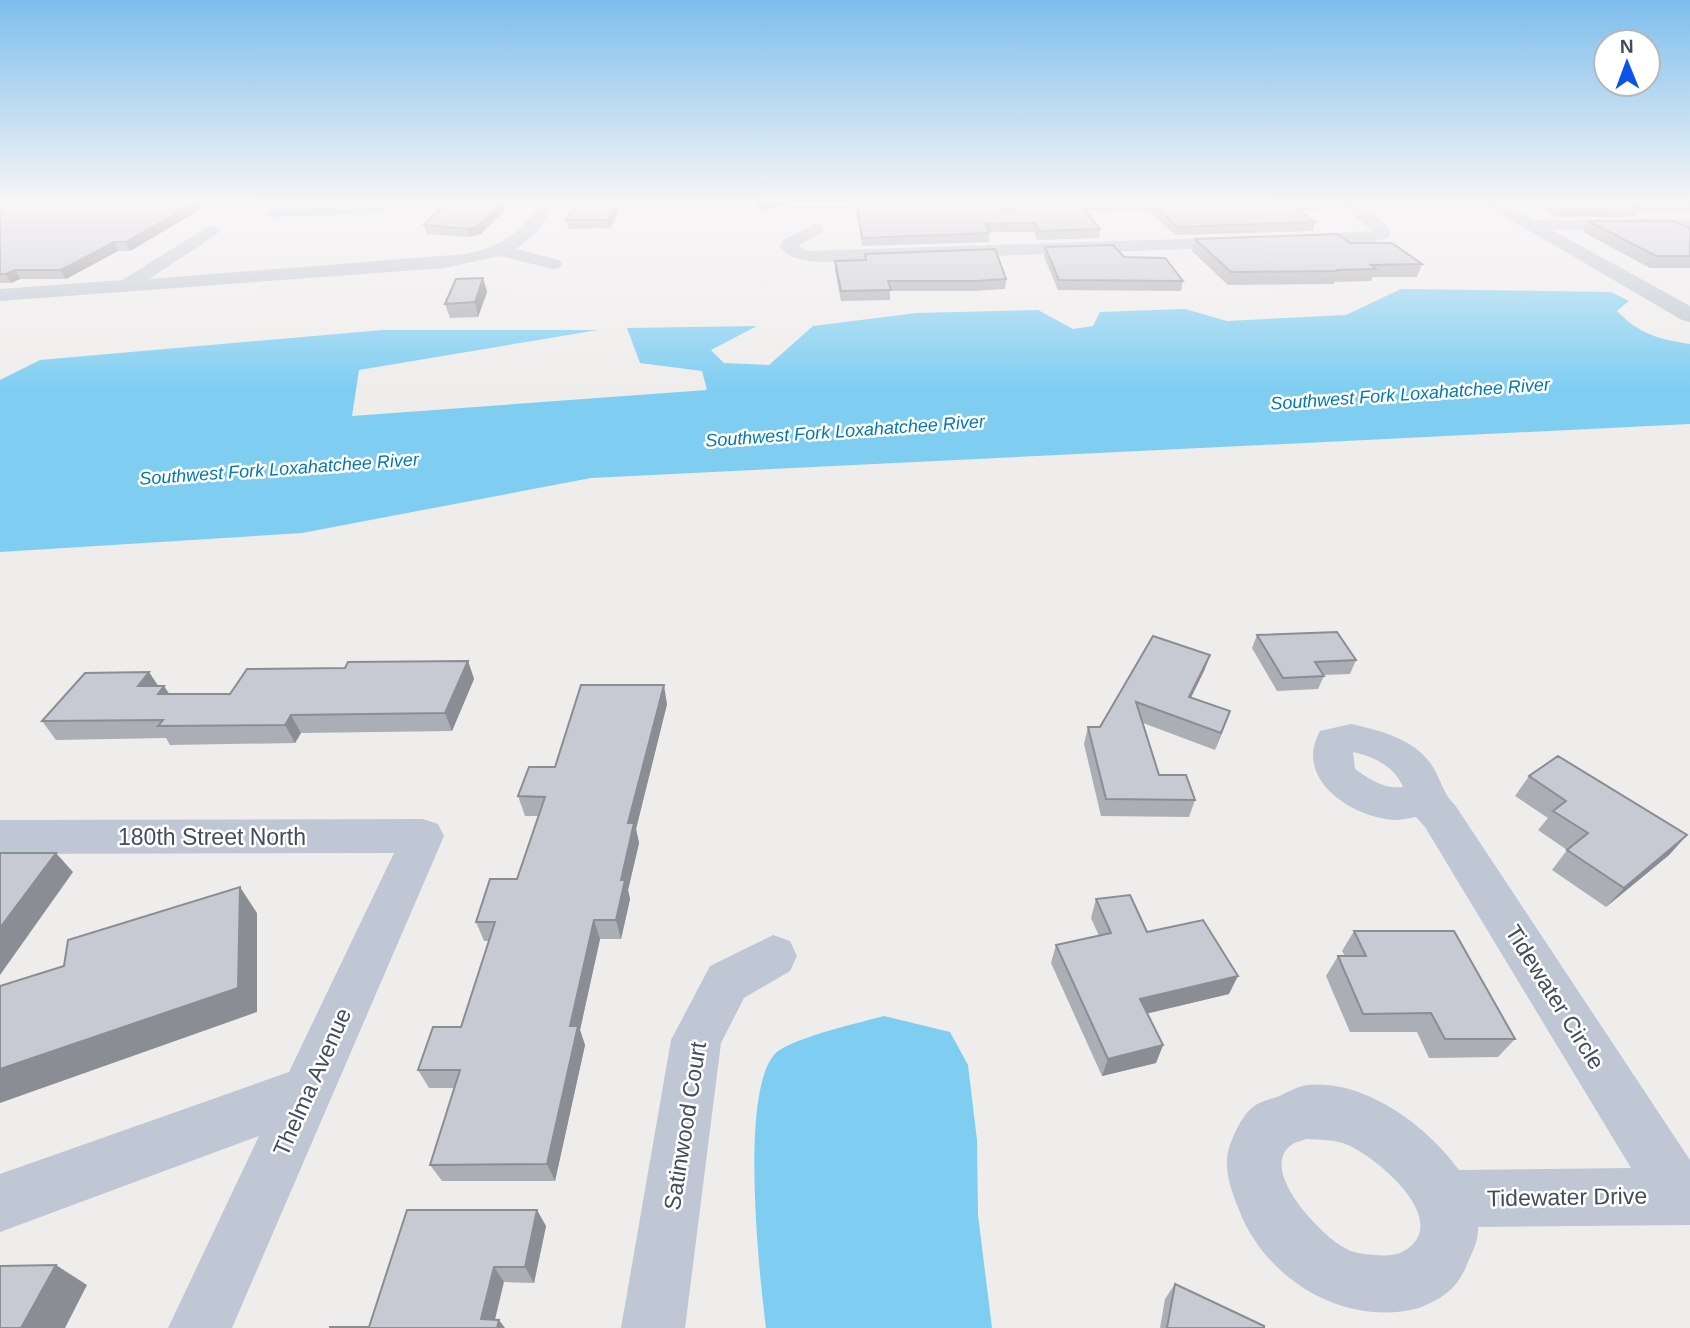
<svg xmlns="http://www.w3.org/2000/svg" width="1690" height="1328" font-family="Helvetica,sans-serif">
<rect width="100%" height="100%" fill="#efecec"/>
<g fill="#7fcef2">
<path d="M279,203h117l-12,10 -112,4 -6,-3z"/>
<path d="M1401,289l210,3 18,9 -12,10c22,23 41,28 73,33v80l-1099,54 -289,55 -302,19v-172l40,-20 343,-30h215l-239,40 -7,46 355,-26 -5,-19 -62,-8 -13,-35 130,-2 -46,24 13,13 45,2 44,-39 104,-13 121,-3 35,19 20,-3 7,-14 85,-3 42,12 119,-6z"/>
<path d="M884,1016l66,16 18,33 9,75 1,75 14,113h-226c-7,-55 -26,-233 8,-273 13,-16 88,-33 110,-39z"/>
</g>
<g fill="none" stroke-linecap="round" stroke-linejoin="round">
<g fill="#bec7d3" fill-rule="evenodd">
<path d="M541,203h16l-22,31 -19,15 43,11 3,4 -3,4 -6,1 -53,-13 -56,12 -444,33v-12l122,-9 89,-55 8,5 -2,4 -68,45 316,-25c35,-7 56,-21 76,-51z"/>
<path d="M1339,203h18l29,21 4,10 -2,4 -17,4 -82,2 -3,-4 9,-5 78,-4z"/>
<path d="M1690,219v10l-162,1 -8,-5 8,-5z"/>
<path d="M815,224l6,1 2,4 -2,4 -23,13 10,5 434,-14 9,5 -9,5 -417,15c-17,-1 -33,-1 -46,-15l4,-7z"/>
<path d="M1351,724c30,7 65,15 82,43 8,13 10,27 22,38l235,355v65l-212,2c1,15 -7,27 -12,40 -10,23 -25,32 -47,41 -74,20 -154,-29 -180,-98 -8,-20 -16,-41 -10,-62 4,-12 13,-33 24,-41 6,-5 17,-8 24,-10 9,-4 21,-11 30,-12 58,-6 120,41 152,85l172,-2 -206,-341 -9,-10c-7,1 -15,3 -22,3 -43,-3 -101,-41 -74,-89zM1353,752c20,4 42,15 50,35 -20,2 -32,-7 -48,-18zM1306,1139c14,1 29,0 42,6 27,12 95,67 65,99 -12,12 -23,12 -39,11 -11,-1 -21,-2 -31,-8 -22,-13 -85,-76 -52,-102 4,-3 11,-4 15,-6z"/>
<path d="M423,819l15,5 6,12 -212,492h-64l91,-192 -259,96v-58l289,-102 105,-219 -394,1v-34z"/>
<path d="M773,935l17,6 7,15 -7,15 -46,27 -23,45 -36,285h-64l50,-288 39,-74z"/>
</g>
<path fill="#bec7d3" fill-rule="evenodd" d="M1482,203h21l187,103v16l-8,-2z"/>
</g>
<g fill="#abaeb5">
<path d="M0,203h211l-81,48h-12l-52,28h-46l-9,4h-11z"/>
<path d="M446,203h66l-31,31 -11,3 -44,-3 -2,-9z"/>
<path d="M577,203h46l-13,25 -42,1 -2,-9z"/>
<path d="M855,203h133l22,6 -3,-6h319l-2,7h-25l16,12 -2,9 -138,4 -27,-25 -63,1 15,18 -1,9 -62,2 -3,-8h-45v10l-127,4z"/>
<path d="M1529,203h161v8l-52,1 -2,5h-81z"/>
<path d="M1588,221l102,7v40h-40l-67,-36z"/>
<path d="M1195,239l155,4 72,21 -5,13h-44l-2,4 -37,1v2l-106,1 -36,-34z"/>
<path d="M1045,247l79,10 59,24 -2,10 -123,-1 -14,-33z"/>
<path d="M865,254l141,25 -1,10 -30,2h-85v9l-49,1 -6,-31v-9l30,-1z"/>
<path d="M483,278l4,14 -9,25 -28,1 -5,-14z"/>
<path d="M1257,635l99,25 -6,14 -27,1 1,1 -6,13 -41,2 -25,-43z"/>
<path d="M1210,655l-6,16 -13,27 39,13 -15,39 -72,-27 16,52 36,25 -6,17 -88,-1 -17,-72 4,-17h12z"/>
<path d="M468,661l6,18 -22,52 -151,2 -6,10 -125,2 -4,-7 -110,2 -14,-19 116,-35 12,8h60l115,-26z"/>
<path d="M667,704l-31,125 3,14 -11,47 2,9 -9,40h-21l-20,91 5,15 -30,136h-113l-12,-16 24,-77h-25l-11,-18 43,-43 28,-86h-5l-8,-19 41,-43 22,-63h-14l-7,-20 37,-29z"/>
<path d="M1529,776l158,59 -18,20 -63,52 -54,-37 15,-20 -29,-20 10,-12 -33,-22z"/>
<path d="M1096,899l51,33 82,62 -82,19 16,32 -7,18 -54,13 -51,-113 5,-18 43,-9 -8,-18z"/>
<path d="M1354,931l161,108 -17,18 -69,1 -12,-26h-67l-24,-56 12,-20h7l-3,-5z"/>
<path d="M546,1226l-12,57 -30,-1 -135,45z"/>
<path d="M1175,1284l89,44h-104l5,-29z"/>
</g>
<g fill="#8b8d94">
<path d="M194,203h17l-81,48 -4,-9z"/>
<path d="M502,203h10l-31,31 -11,3 -2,-8z"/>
<path d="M617,203h6l-13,25 -2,-8z"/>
<path d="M757,203h37l-37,8z"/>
<path d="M114,242l4,9 -52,28 -5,-9z"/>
<path d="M15,270l5,9 -9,4 -5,-9z"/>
<path d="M483,278l4,14 -9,25 -3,-15z"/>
<path d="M1210,655l-6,16 -21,42 6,-16z"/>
<path d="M468,661l6,18 -22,52 -7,-18z"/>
<path d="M149,672l12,18 -23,-4z"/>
<path d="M664,685l3,19 -31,125 3,14 -11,47 2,9 -9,40 -5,-19 12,-97z"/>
<path d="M164,686l12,18 -18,-10z"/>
<path d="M1230,711l-6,17 -9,22 6,-17z"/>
<path d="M291,715l10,18 -6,10 -10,-18z"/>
<path d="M1687,835l-18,20 -63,52 18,-19z"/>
<path d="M56,853l17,19 -73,103v-47z"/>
<path d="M240,887l17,26v99l-257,91v-34z"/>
<path d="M594,920l6,19 -20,91 5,15 -30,136 -8,-17 23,-138z"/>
<path d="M1238,976l-9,18 -96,23 7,-18z"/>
<path d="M1163,1045l-7,18 -54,13 6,-17z"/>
<path d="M537,1210l9,16 -12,57 -9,-16z"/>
<path d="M56,1265l31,20 -22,43h-44z"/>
<path d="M494,1267l10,15 -11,46 -12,-9z"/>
<path d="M499,1320l6,8h-8z"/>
</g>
<g fill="#c7cad3" stroke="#8b8d94" stroke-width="2">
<path d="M0,203h194l-68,39h-12l-53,28h-46l-9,4h-6z"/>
<path d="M446,203h56l-23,22 -11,4 -44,-4z"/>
<path d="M577,203h40l-9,17h-42z"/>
<path d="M857,203h131l28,8 -4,-8h67l21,26 -62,2 -3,-8 -49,1 3,9 -127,5z"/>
<path d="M1152,203h137l26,19 -138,5z"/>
<path d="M1548,203h122l-40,1 10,4 -81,1z"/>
<path d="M1588,221h86l16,7v28h-34z"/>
<path d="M1338,234l12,9h42l30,21 -51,1 5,4 -40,1 2,1 -107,1 -36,-33z"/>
<path d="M1113,245l11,12 41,1 18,23 -124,-1 -14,-33z"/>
<path d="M995,249l11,30 -30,2h-88l3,9 -50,1 -6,-30 31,-1 -1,-6z"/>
<path d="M483,278l-8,24 -30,2 11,-25z"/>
<path d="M1337,632l19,28 -41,2 9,14 -41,2 -26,-43z"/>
<path d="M1153,636l57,19 -21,42 41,14 -9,22 -85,-31 23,73h27l9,25 -89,-1 -18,-72h12z"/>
<path d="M468,661l-23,52 -154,2 -6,10 -127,1 5,-6 -121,1 43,-48 64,-1 -11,14h26l-6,8h72l17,-25 98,-1 3,-6z"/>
<path d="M581,685h83l-36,138h6l-13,57h4l-9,40h-22l-24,106h8l-31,138 -117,1 30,-95h-42l15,-43h28l34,-105h-19l14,-43h27l28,-82 -27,-1 11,-29h26z"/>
<path d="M1558,756l129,79 -63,53 -57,-38 21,-17 -35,-22 13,-10 -37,-25z"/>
<path d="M0,853h56l-56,75z"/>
<path d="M240,887l-2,101 -238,81v-83l64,-20 4,-26z"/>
<path d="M1130,895l17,37 56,-12 35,56 -98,23 23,46 -55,14 -52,-114 55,-12 -15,-34z"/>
<path d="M1354,931h100l61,108h-70l-14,-26 -68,1 -25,-58h28z"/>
<path d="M407,1210h130l-12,57h-31l-13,52 18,1 -2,8h-167v-1h39z"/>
<path d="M56,1265l-35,63h-21v-62z"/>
<path d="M1175,1284l89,42v2h-97z"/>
</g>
<linearGradient id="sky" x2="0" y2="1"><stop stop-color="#7ebeec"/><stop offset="0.52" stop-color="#f8f6f6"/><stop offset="1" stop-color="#f8f6f6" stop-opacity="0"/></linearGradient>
<rect width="1690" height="389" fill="url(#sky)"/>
<g text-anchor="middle" stroke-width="5" stroke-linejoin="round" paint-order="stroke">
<g font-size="18" font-style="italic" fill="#0179b0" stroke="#fff">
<text transform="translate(1410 394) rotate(-4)" y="6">Southwest Fork Loxahatchee River</text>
<text transform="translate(845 431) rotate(-4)" y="6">Southwest Fork Loxahatchee River</text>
<text transform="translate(279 469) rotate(-4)" y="6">Southwest Fork Loxahatchee River</text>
</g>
<g font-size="23" fill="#434d5b" stroke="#fff">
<text x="212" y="845">180th Street North</text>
<text transform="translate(1555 997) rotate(58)" y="8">Tidewater Circle</text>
<text transform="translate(312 1082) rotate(-66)" y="8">Thelma Avenue</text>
<text transform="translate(685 1126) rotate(-81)" y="8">Satinwood Court</text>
<text transform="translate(1567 1197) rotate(-1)" y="8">Tidewater Drive</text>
</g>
</g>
<g transform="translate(1627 63) rotate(359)"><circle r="33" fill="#ffffff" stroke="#b4b8bd" stroke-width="2"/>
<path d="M0-5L12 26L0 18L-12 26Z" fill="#0a54eb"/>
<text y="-10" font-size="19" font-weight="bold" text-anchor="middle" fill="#434d5b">N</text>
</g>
</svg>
